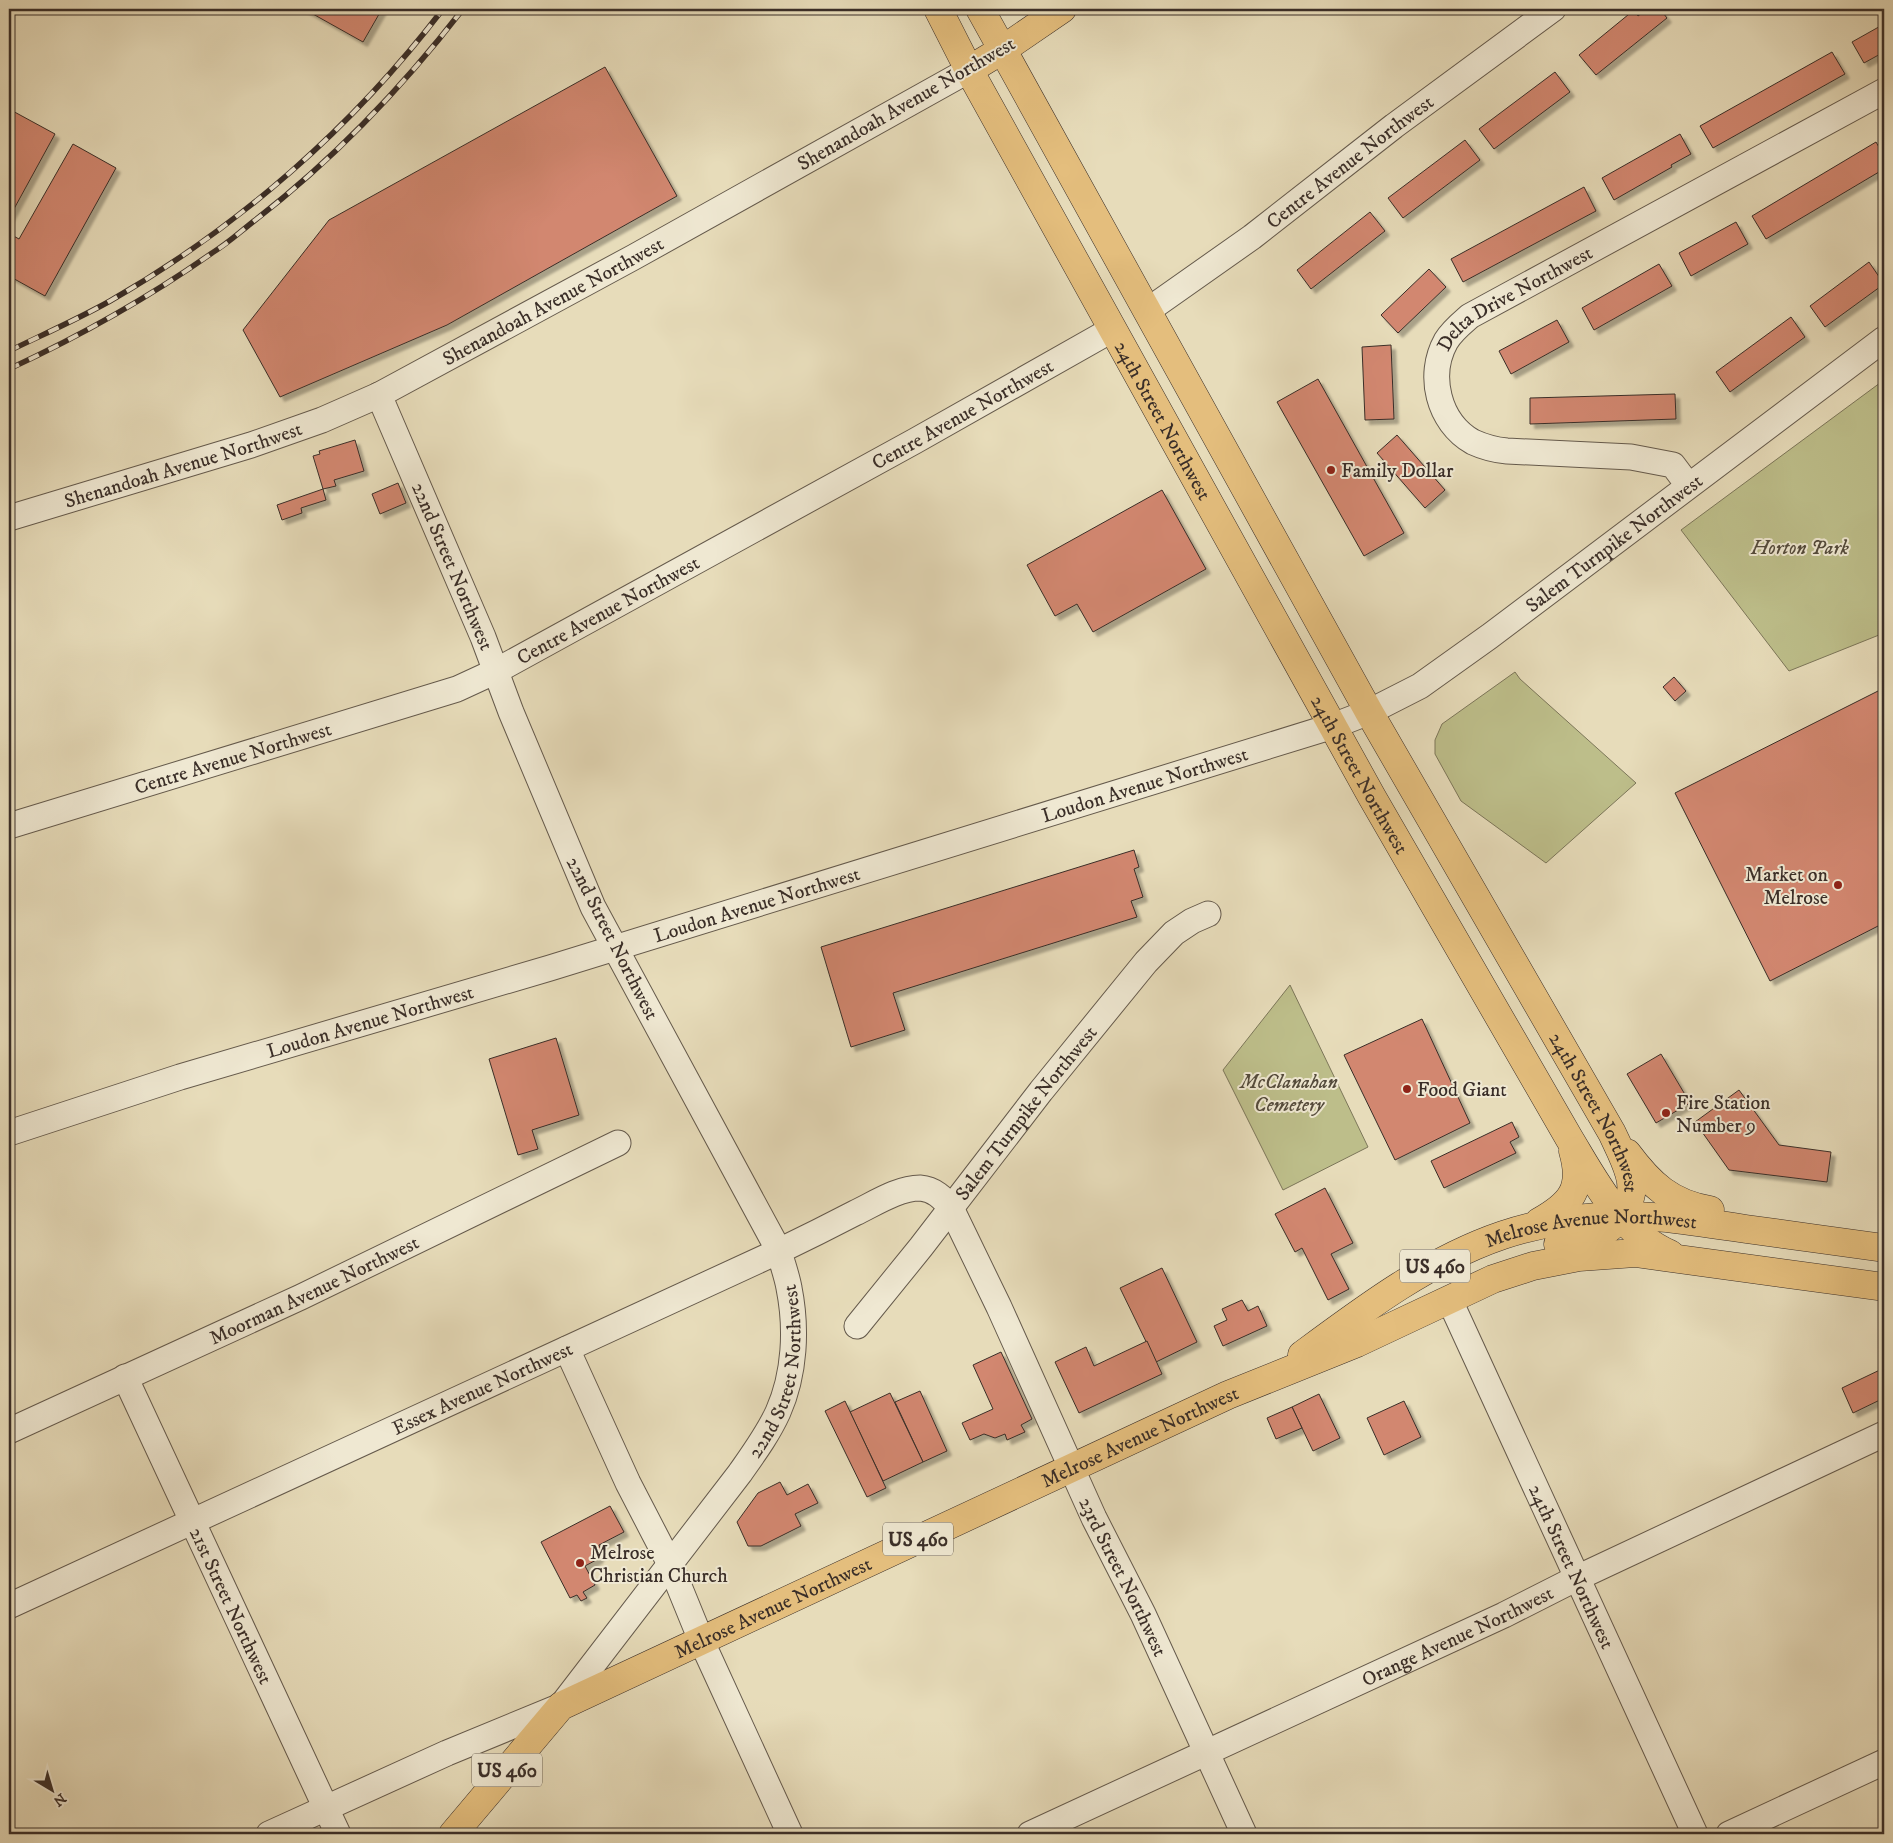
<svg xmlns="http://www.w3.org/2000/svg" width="1893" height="1843" font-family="'IM FELL DW Pica',serif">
<defs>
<filter id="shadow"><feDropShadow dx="4.5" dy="4.5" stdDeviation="1" flood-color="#0004"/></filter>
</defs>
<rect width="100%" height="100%" fill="#e7dcba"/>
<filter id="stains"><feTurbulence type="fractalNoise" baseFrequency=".004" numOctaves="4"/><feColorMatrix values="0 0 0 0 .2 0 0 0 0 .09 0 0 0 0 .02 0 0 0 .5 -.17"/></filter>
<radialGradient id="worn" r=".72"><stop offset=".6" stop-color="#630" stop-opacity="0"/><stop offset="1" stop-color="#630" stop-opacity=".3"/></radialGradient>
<g fill="#bdbe8a" stroke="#7c7659">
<path d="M1884,380v253l-95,38 -108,-141z"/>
<path d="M1515,672l5,7 116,104 -90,80 -85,-62 -26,-47v-14l7,-16z"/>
<path d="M1290,985l78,162 -85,43 -60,-120z"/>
</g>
<g fill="#d2876f" stroke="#3a2e28" filter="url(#shadow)">
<path d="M304,9h78l-19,33z"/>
<path d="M1647,9h13l7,9 -71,57 -17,-20 55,-45 4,6z"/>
<path d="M1884,24v28l-20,11 -12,-21z"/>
<path d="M1832,52l13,22 -132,74 -13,-22z"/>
<path d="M605,67l72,129 -230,129 -167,72 -37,-67 86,-110z"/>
<path d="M1555,72l15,20 -76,57 -15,-20z"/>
<path d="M9,109l46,25 -46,84z"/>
<path d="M1680,134l11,20 -20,11 1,2 -58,33 -12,-22z"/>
<path d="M1465,140l15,20 -77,58 -15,-20z"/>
<path d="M1876,142l8,14v13l-118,70 -14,-23z"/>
<path d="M73,144l43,24 -71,128 -36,-20v-40l1,-2 9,5z"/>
<path d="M1584,187l12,24 -133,71 -12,-23z"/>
<path d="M1370,212l15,19 -74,58 -14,-19z"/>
<path d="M1736,222l12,22 -57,32 -12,-23z"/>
<path d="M1869,262l15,22 -59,43 -15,-21z"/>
<path d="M1659,264l13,22 -78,44 -12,-22z"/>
<path d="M1429,269l17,18 -48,46 -17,-18z"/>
<path d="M1791,317l14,20 -75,55 -14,-20z"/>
<path d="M1557,320l12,22 -58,32 -12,-23z"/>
<path d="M1391,345l3,74 -29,1 -3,-73z"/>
<path d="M1318,379l86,154 -40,23 -87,-154z"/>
<path d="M1675,394l1,25 -146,5v-26z"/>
<path d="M1397,435l48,55 -20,18 -48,-55z"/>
<path d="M355,440l9,31 -30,9 2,6 -13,3 -10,-33 7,-2 -1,-3z"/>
<path d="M398,483l8,20 -26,11 -8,-20z"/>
<path d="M323,489l3,11 -25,8 1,5 -20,7 -5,-15z"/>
<path d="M1162,490l44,79 -113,63 -16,-28 -22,12 -28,-51z"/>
<path d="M1674,677l12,14 -11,10 -12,-14z"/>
<path d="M1884,688v235l-114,58 -95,-188z"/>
<path d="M1134,850l5,17 -5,2 9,28 -12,4 6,16 -244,76 12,37 -54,17 -30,-100z"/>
<path d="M1422,1019l48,104 -75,37 -51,-105z"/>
<path d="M556,1038l23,77 -47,15 6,19 -20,6 -29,-96z"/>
<path d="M1661,1054l29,49 -34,20 -29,-49z"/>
<path d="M1739,1090l40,55 52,7 -4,30 -98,-12 -34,-48z"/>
<path d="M1512,1122l7,15 -9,5 6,11 -72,35 -13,-27z"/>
<path d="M1325,1188l28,55 -22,11 18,35 -21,11 -26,-52 -7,4 -20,-38z"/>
<path d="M1162,1268l35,74 -41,20 -36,-74z"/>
<path d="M1242,1300l6,11 10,-5 9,20 -44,20 -9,-20 13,-6 -5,-11z"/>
<path d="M1147,1341l15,33 -83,39 -24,-51 31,-15 8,19z"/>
<path d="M1001,1352l31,67 -11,6 4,7 -18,8 -2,-6 -10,4 -11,-4 -14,6 -8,-17 31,-14 -20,-44z"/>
<path d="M1884,1368v30l-31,15 -11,-25z"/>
<path d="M920,1391l27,60 -24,11 -28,-60z"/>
<path d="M890,1393l33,69 -40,19 -33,-69z"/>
<path d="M1319,1394l21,44 -27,13 -21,-44z"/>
<path d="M845,1401l41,87 -19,9 -42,-86z"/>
<path d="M1404,1401l17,36 -37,18 -17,-37z"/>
<path d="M1292,1407l10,21 -26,11 -9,-21z"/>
<path d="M780,1482l7,13 21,-11 10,19 -23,11 6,12 -40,20h-13l-11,-24 21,-29z"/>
<path d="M610,1506l14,26 -25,13 2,5 -3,9 -13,7 10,19 -12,7 4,6 -6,3 -4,-6 -7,3 -29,-56z"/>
</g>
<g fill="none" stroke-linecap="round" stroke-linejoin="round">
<g stroke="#655a4c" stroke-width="27">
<g id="minor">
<path id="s1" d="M1147,311l105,-74 142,-111 159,-117"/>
<path id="s2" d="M1688,485l-15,-20 -42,-8 -124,-6c-12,-1 -23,-4 -34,-9 -35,-20 -46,-67 -27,-101 6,-10 16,-18 24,-25l414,-225"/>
<path id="s3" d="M9,518l242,-73 71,-25 57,-25 255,-138 335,-187"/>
<path id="s4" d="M9,826l448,-137 39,-18 419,-230 198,-112"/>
<path id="s5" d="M9,1133l171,-56 370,-109 783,-242 36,-14 51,-26 70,-50 394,-297"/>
<path id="s6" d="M1450,1301l245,533"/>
<path id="s7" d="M857,1326l64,-79 120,-156 105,-129 28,-29 18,-12 16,-7"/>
<path d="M567,1349l61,134 42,81 31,76 89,194"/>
<path id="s8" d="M125,1377l213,457"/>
<path id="s9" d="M9,1431l292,-134 317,-154"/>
<path id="s10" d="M9,1606l770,-355c25,-12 51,-25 76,-38 19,-9 43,-25 65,-25 14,1 23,10 31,20l48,99 95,211 49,96 101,220"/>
<path id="s11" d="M269,1834l178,-81 114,-47 179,-233c14,-20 28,-39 38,-61 17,-38 19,-84 11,-124 -2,-12 -7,-25 -10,-37l-186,-344 -82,-195 -28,-75 -104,-242"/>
<path id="s12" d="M1030,1834l474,-219 73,-37 307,-144"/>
<path d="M1729,1834l155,-72"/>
</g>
</g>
<g stroke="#3a2e28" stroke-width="29">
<g id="major">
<path id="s13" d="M938,9l31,61 403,727 197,341c26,43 52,95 101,116"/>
<path id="s14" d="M980,9l389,703 243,421c6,13 13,26 17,40 10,30 -13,56 -40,66 -9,4 -21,4 -31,5"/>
<path d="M969,70l33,-20 60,-41"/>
<path d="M1627,1153c23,31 44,51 83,57"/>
<path d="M1539,1222c32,-18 45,-33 34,-71"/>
<path id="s15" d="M1302,1355c62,-46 127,-95 201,-120 52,-17 109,-22 164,-17 26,3 53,7 79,11 46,6 92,13 138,19"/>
<path id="s16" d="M453,1834l108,-128 667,-311 129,-52 136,-64 40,-13 46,-9 56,-4 249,34"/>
</g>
</g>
<use href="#minor" stroke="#efe8d2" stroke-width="25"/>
<use href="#major" stroke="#e4be7d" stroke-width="28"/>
<g stroke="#3a2e28" stroke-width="5.5">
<g id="rail">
<path d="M9,351c33,-16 69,-32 101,-50 129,-74 243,-174 333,-292"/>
<path d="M9,369c71,-33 139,-71 203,-116 15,-9 28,-21 42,-32 79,-61 148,-133 209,-212"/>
</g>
</g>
<use href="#rail" stroke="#efe8d2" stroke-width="4" stroke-dasharray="11" stroke-linecap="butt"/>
</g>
<g fill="#8f2418" stroke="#efe8d2" stroke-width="2">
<circle cx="1331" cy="470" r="5"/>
<circle cx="1838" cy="885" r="5"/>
<circle cx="1407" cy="1089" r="5"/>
<circle cx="1666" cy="1113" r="5"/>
<circle cx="580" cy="1563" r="5"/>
</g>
<g text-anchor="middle" stroke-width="4" stroke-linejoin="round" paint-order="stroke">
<g fill="#efe8d2" stroke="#70665b" stroke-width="1">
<rect x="1400" y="1249.5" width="70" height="33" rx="4"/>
<rect x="883" y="1522.5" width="70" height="33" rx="4"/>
<rect x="472" y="1753.5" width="70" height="33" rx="4"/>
</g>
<g font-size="19" font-weight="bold" fill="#3a2e28">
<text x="1435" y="1273">US 460</text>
<text x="918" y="1546">US 460</text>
<text x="507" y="1777">US 460</text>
</g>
<g font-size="20" fill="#3a2e28" stroke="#efe8d2">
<text transform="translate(906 103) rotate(-30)" y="7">Shenandoah Avenue Northwest</text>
<text dy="7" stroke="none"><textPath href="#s1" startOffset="252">Centre Avenue Northwest</textPath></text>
<text dy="7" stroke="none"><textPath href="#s3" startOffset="588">Shenandoah Avenue Northwest</textPath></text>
<text dy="7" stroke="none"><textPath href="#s2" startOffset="424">Delta Drive Northwest</textPath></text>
<text dy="7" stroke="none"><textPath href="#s4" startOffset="1044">Centre Avenue Northwest</textPath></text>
<text dy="7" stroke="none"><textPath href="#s13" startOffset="469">24th Street Northwest</textPath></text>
<text dy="7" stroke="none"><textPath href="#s3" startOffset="182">Shenandoah Avenue Northwest</textPath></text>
<text dy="7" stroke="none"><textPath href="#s5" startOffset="1722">Salem Turnpike Northwest</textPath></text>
<text transform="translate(453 566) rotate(67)" y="7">22nd Street Northwest</text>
<text dy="7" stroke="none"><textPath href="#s4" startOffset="639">Centre Avenue Northwest</textPath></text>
<text dy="7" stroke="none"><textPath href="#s4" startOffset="234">Centre Avenue Northwest</textPath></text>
<text dy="7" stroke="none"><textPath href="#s13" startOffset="874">24th Street Northwest</textPath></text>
<text dy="7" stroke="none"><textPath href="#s5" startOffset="1188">Loudon Avenue Northwest</textPath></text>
<text dy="7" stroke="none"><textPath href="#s5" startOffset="782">Loudon Avenue Northwest</textPath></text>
<text transform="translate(613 938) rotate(63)" y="7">22nd Street Northwest</text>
<text dy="7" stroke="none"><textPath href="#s5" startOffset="378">Loudon Avenue Northwest</textPath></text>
<text dy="7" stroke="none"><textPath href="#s7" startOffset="272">Salem Turnpike Northwest</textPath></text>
<text dy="7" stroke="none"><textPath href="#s14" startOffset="1264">24th Street Northwest</textPath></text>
<text dy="7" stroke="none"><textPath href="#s15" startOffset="324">Melrose Avenue Northwest</textPath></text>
<text dy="7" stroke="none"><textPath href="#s9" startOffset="336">Moorman Avenue Northwest</textPath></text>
<text dy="7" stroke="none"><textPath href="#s11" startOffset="724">22nd Street Northwest</textPath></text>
<text dy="7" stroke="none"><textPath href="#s10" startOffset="521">Essex Avenue Northwest</textPath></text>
<text dy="7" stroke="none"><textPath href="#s16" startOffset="806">Melrose Avenue Northwest</textPath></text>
<text dy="7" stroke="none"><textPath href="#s6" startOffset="292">24th Street Northwest</textPath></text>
<text dy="7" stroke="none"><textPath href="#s10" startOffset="1448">23rd Street Northwest</textPath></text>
<text dy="7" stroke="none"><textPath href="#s8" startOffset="252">21st Street Northwest</textPath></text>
<text dy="7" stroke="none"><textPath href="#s16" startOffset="401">Melrose Avenue Northwest</textPath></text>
<text dy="7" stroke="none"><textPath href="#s12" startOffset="471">Orange Avenue Northwest</textPath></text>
</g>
<g font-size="20" fill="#3a2e28" stroke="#efe8d2" text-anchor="start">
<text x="1341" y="477">Family Dollar</text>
<text x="1828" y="881" text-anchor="end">Market on<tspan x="1828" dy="23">Melrose</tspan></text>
<text x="1417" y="1096">Food Giant</text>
<text x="1676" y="1109">Fire Station<tspan x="1676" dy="23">Number 9</tspan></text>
<text x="590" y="1559">Melrose<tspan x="590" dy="23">Christian Church</tspan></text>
</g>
<g font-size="20" font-style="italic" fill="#544b3c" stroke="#efe8d2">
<text x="1800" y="554">Horton Park</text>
<text x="1289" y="1088">McClanahan<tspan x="1289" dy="23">Cemetery</tspan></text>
</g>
</g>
<rect width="1893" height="1843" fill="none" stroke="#e7dcba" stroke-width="30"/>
<rect x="10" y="10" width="1873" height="1823" fill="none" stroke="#3a2e28" stroke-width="2.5"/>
<rect x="15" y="15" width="1863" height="1813" fill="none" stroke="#3a2e28"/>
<g transform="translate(52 1790) rotate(142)" stroke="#efe8d2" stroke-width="4" paint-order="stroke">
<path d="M0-4L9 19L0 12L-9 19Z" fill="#3a2e28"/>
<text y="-8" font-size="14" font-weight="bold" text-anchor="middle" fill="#3a2e28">N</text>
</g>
<rect width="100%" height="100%" filter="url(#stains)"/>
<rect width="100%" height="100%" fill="url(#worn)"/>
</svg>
